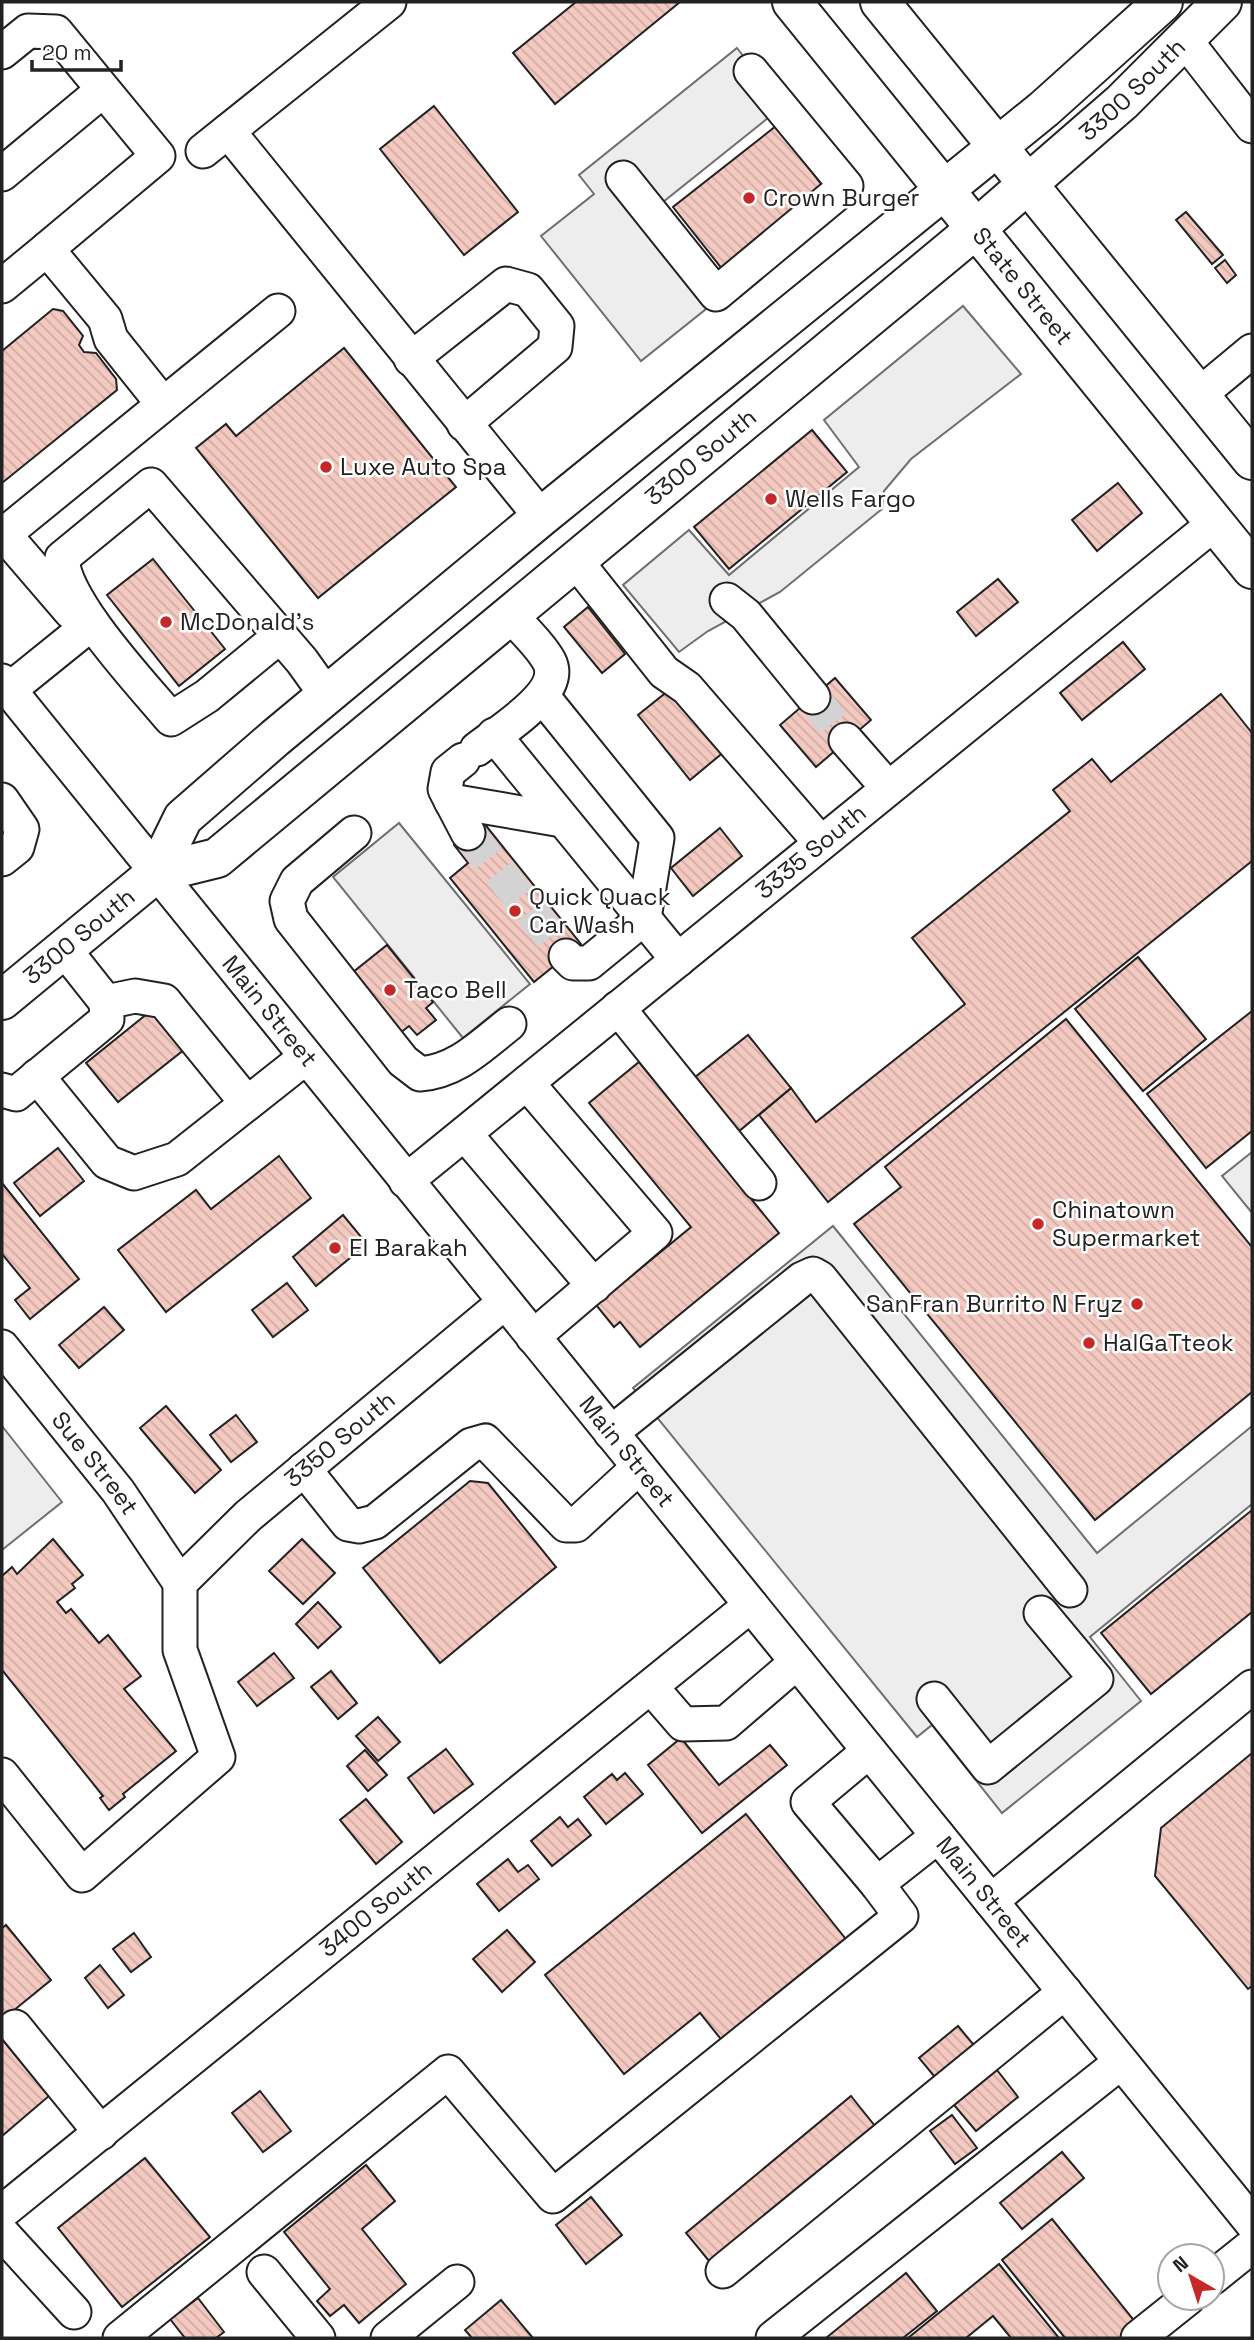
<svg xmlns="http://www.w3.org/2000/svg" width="1254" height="2340" font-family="'Space Grotesk',sans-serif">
<defs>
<pattern id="building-back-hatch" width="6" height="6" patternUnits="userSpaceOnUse" patternTransform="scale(1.75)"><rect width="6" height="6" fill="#f3c9c0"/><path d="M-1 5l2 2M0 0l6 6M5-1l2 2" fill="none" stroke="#d0aca5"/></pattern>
</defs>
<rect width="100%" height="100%" fill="#fff"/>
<g fill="#ededed" stroke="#6f6f6f" stroke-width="2">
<path d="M737,48l46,58 -120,96 -38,5 81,102 -65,52 -100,-125 53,-42 -15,-19z"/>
<path d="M963,306l58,68 -110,85 -27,32 -2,18 -102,83 -72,39 -29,21 -56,-67 66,-55 40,45 130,-108 -35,-47z"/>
<path d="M399,823l131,161 -67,54 -130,-161z"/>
<path d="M1252,1152v61l-30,-37z"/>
<path d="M833,1226l264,327 155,-127v78l-162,133 51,64 -139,112 -70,-88 -15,12 -284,-349z"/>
<path d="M2,1426l60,76 -60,48z"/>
</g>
<g fill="url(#building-back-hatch)" stroke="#222" stroke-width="2">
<path d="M576,2h104l-125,102 -42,-51z"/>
<path d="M434,106l84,106 -54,43 -84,-106z"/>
<path d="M776,126l49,63 -102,81 -50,-63z"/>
<path d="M1186,212l37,43 -11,9 -36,-44z"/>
<path d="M1225,260l11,15 -9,8 -12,-15z"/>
<path d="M53,309l10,2 20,25 -4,9 5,7 12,1 20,26 1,11 -115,93v-132z"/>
<path d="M344,348l112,139 -138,111 -122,-150 30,-24 10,12z"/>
<path d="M812,430l35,42 -118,97 -35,-42z"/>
<path d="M1118,483l24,30 -45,38 -25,-31z"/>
<path d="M153,559l72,90 -46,37 -72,-91z"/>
<path d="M998,579l20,23 -42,34 -19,-24z"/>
<path d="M588,607l37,47 -23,19 -38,-46z"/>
<path d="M1123,642l22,27 -63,51 -22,-27z"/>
<path d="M835,678l36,42 -55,47 -36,-42z"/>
<path d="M673,687l52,64 -35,29 -52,-65z"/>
<path d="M1221,694l31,39v128l-424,341 -69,-87 32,-27 25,34 149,-118 -53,-66 158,-127 -17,-21 39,-31 19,23z"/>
<path d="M483,822l98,122 -47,38 -84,-104 18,-15 -14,-18z"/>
<path d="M720,828l22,28 -49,40 -22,-28z"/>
<path d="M387,945l46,57 -7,6 10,12 -19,15 -8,-9 -14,11 -48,-60z"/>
<path d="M1138,957l68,82 -63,52 -68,-82z"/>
<path d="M158,1005l32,40 -72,57 -32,-39z"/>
<path d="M1252,1011v120l-46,37 -59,-74z"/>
<path d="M1066,1019l186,228v145l-157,128 -241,-296 47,-37 -16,-20z"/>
<path d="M748,1035l43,53 -53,44 -44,-54z"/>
<path d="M639,1062l140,171 -139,114 -20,-25 -6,5 -18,-22 95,-78 -102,-124z"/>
<path d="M58,1148l26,33 -44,35 -26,-33z"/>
<path d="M279,1156l32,42 -145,114 -48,-62 78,-60 15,19z"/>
<path d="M2,1183l77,96 -49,40 -15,-19 15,-12 -28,-34z"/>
<path d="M343,1215l24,29 -51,42 -23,-29z"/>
<path d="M287,1283l21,27 -35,27 -21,-27z"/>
<path d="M104,1307l20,23 -45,38 -20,-23z"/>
<path d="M166,1406l55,64 -26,23 -55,-65z"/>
<path d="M236,1415l21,27 -26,20 -21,-27z"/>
<path d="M470,1481l18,2 68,84 -116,96 -77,-95z"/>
<path d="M1252,1510v102l-101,82 -50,-61z"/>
<path d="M53,1539l30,36 -11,9 3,4 -18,14 9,11 5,-4 28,34 9,-8 33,41 -17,13 52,62 -53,43 2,3 -16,13 -9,-12 3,-2 -101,-126v-94l10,-9 5,7z"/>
<path d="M302,1539l33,34 -32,31 -34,-33z"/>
<path d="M318,1602l23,25 -23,21 -22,-24z"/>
<path d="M274,1653l20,25 -37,28 -19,-24z"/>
<path d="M331,1671l26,32 -19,16 -27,-32z"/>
<path d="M378,1717l22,25 -22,19 -22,-25z"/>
<path d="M681,1738l38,47 51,-40 17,20 -85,68 -54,-68z"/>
<path d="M446,1749l27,35 -39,29 -26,-35z"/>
<path d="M365,1750l22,25 -19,16 -21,-25z"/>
<path d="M1252,1753v233l-4,3 -93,-113 6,-48z"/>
<path d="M625,1773l18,21 -37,30 -22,-27 28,-23 5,6z"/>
<path d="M366,1799l36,43 -26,22 -36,-44z"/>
<path d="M746,1814l103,129 -125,100 -24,-30 -76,61 -79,-99z"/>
<path d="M560,1817l8,10 10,-8 13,16 -39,31 -21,-25z"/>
<path d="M508,1859l10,13 10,-7 11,14 -40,32 -22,-27z"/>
<path d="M6,1925l45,55 -49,40v-92z"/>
<path d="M507,1930l28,32 -33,30 -29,-33z"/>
<path d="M134,1933l17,24 -20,15 -18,-23z"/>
<path d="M100,1965l24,30 -16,13 -23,-30z"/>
<path d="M958,2026l25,30 -39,32 -25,-30z"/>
<path d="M2,2039l47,57 -47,40z"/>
<path d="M997,2070l21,27 -42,34 -22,-26z"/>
<path d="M260,2091l31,40 -28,21 -31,-39z"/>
<path d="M851,2096l28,35 -165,136 -28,-34z"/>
<path d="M952,2115l25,33 -22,16 -25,-33z"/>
<path d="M1062,2152l22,26 -62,51 -22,-26z"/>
<path d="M145,2158l65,79 -88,70 -64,-79z"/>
<path d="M366,2165l29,36 -33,28 44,55 -47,39 -15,-18 -14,11 -13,-15 13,-12 -46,-57z"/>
<path d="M591,2197l31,38 -36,29 -30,-39z"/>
<path d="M1052,2219l85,105 -17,14h-55l-63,-78z"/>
<path d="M999,2264l60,74h-48l-18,-22 -27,22h-58z"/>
<path d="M906,2273l31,38 -34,27h-77z"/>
<path d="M198,2298l26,34 -8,6h-31l-15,-19z"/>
<path d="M501,2300l32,38h-61l-7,-8z"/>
</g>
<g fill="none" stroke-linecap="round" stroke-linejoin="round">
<g stroke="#d3d3d3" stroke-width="33" stroke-dasharray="33 17" stroke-linecap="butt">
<path d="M813,697l33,43"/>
<path d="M468,833l98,123"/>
</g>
<g stroke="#222" stroke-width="37">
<g id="minor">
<path d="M1185,40l67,86"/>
<path d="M2,52l26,-21 28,1 102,124 -111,93"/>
<path d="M228,131l313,386"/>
<path d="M203,151l186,-149"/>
<path d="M2,174l100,-83"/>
<path d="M623,178l93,116 130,-108 -95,-115"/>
<path d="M2,286l45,-37 58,70 6,20 52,65"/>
<path d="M411,359l95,-75 22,6 29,36 -2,21 -91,77"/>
<path d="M1199,395l53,-44"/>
<path d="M4,534l67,78"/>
<path d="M2,536l276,-225"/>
<path d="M575,560l89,112 23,16 134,155"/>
<path d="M727,600l19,15 67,82"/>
<path d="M280,636l-73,60 -36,23c-30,-36 -107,-117 -109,-161l89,-73 151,176 25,35"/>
<path id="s1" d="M2,681l1250,1542"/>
<path d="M9,690l83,-67"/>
<path d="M543,697l114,141 -13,80 -55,45h-16l-7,-7"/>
<path d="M494,735l184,225"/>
<path d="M846,740l42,48"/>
<path d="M477,749c21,-17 89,-56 72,-88 -9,-17 -27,-32 -39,-47"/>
<path d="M463,760l-15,12 -3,17 23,44"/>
<path d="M2,800l20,29 -5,18 -15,12"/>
<path d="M451,801l111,19"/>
<path d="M354,833l-57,48 -10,20 4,18 112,142 17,13c37,-3 61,-28 89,-50"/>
<path d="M106,1002l29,-6 29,5 83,102"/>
<path d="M618,1008l141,175"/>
<path d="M37,1076l70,86 27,11 43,-14 129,-102"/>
<path d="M527,1083l128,150 -122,104"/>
<path d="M2,1090l14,4 91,-75 -1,-17 -42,-53"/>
<path d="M465,1134l129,152"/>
<path id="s2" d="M406,1181l809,-658"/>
<path id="s3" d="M2,1347l116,144 62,92"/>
<path d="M611,1433l191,-154 11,-5 7,4 250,312"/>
<path d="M304,1469l44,55 11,2 16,-4 96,-77 14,-4 81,84h10l63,-58"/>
<path id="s4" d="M180,1583l68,-67 257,-214"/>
<path d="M651,1687l32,37 43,-1 71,-61"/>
<path d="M934,1699l54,68 108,-88 -55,-66"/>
<path d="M869,1751l-61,51 69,82 61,-48"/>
<path d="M2,1775l80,100 136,-118 -38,-107v-67"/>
<path d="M991,1901l261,-214"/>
<path d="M15,2027l86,106"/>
<path id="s5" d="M2,2212l749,-607"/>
<path d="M2,2233l72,79"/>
<path d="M723,2271l342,-279"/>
<path d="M264,2272l54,66"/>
<path d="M1212,2278l40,-32"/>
<path d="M120,2338l328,-266 105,124 348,-280 -24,-32"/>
<path d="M388,2338l69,-56"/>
<path d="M773,2338l348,-276"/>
<path d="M1138,2338l50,-40"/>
</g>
</g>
<g stroke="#222" stroke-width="42">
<g id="major">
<path id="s6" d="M792,2l460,567"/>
<path d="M880,2l372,458"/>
<path id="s7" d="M156,873l61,-15 760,-630 145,-126 100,-100"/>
<path id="s8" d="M2,1000l154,-127 27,-55 92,-80 266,-221 503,-408 119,-107"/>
</g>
</g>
<use href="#minor" stroke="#fff" stroke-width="33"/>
<use href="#major" stroke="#fff" stroke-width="38"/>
</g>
<g fill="#c62828" stroke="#fff" stroke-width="2.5">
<circle cx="749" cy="198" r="7"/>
<circle cx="326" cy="467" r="7"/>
<circle cx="771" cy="499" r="7"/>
<circle cx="166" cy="622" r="7"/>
<circle cx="515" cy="911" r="7"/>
<circle cx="390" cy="990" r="7"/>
<circle cx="1038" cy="1224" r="7"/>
<circle cx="335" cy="1248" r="7"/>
<circle cx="1137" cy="1304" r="7"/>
<circle cx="1089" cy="1343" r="7"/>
</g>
<g text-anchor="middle" stroke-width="5" stroke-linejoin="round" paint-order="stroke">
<g font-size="24" fill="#222" stroke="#fff">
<text dy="8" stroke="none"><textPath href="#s7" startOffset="1258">3300 South</textPath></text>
<text dy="8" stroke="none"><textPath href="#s6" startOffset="366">State Street</textPath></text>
<text dy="8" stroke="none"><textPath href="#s7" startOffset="691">3300 South</textPath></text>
<text dy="8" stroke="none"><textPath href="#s2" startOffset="522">3335 South</textPath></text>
<text dy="8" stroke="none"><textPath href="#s8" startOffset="100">3300 South</textPath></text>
<text dy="8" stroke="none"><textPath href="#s1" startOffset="425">Main Street</textPath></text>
<text dy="8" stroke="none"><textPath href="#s4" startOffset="215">3350 South</textPath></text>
<text dy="8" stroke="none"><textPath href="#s1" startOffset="992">Main Street</textPath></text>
<text dy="8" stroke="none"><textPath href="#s3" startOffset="149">Sue Street</textPath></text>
<text dy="8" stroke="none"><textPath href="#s1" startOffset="1559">Main Street</textPath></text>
<text dy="8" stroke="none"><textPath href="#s5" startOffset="481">3400 South</textPath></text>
</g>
<g font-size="24" fill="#222" stroke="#fff" text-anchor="start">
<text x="763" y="206">Crown Burger</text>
<text x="340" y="475">Luxe Auto Spa</text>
<text x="785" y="507">Wells Fargo</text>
<text x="180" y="630">McDonald's</text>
<text x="529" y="905">Quick Quack<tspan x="529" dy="28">Car Wash</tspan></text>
<text x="404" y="998">Taco Bell</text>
<text x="1052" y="1218">Chinatown<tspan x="1052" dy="28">Supermarket</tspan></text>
<text x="349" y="1256">El Barakah</text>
<text x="1123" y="1312" text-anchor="end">SanFran Burrito N Fryz</text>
<text x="1103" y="1351">HalGaTteok</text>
</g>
</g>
<rect width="1254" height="2340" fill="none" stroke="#222222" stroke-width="7"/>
<g transform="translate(1191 2277) rotate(321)"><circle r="33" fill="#ffffff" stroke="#a7a7a7" stroke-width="2"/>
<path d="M0-5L12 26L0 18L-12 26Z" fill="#c62828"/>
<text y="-10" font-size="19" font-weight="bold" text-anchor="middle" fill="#222222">N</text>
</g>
<path d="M32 60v10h89v-10" fill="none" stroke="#222222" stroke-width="3.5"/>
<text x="42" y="60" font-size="21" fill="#222222" stroke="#ffffff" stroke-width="5" paint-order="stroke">20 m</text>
</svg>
